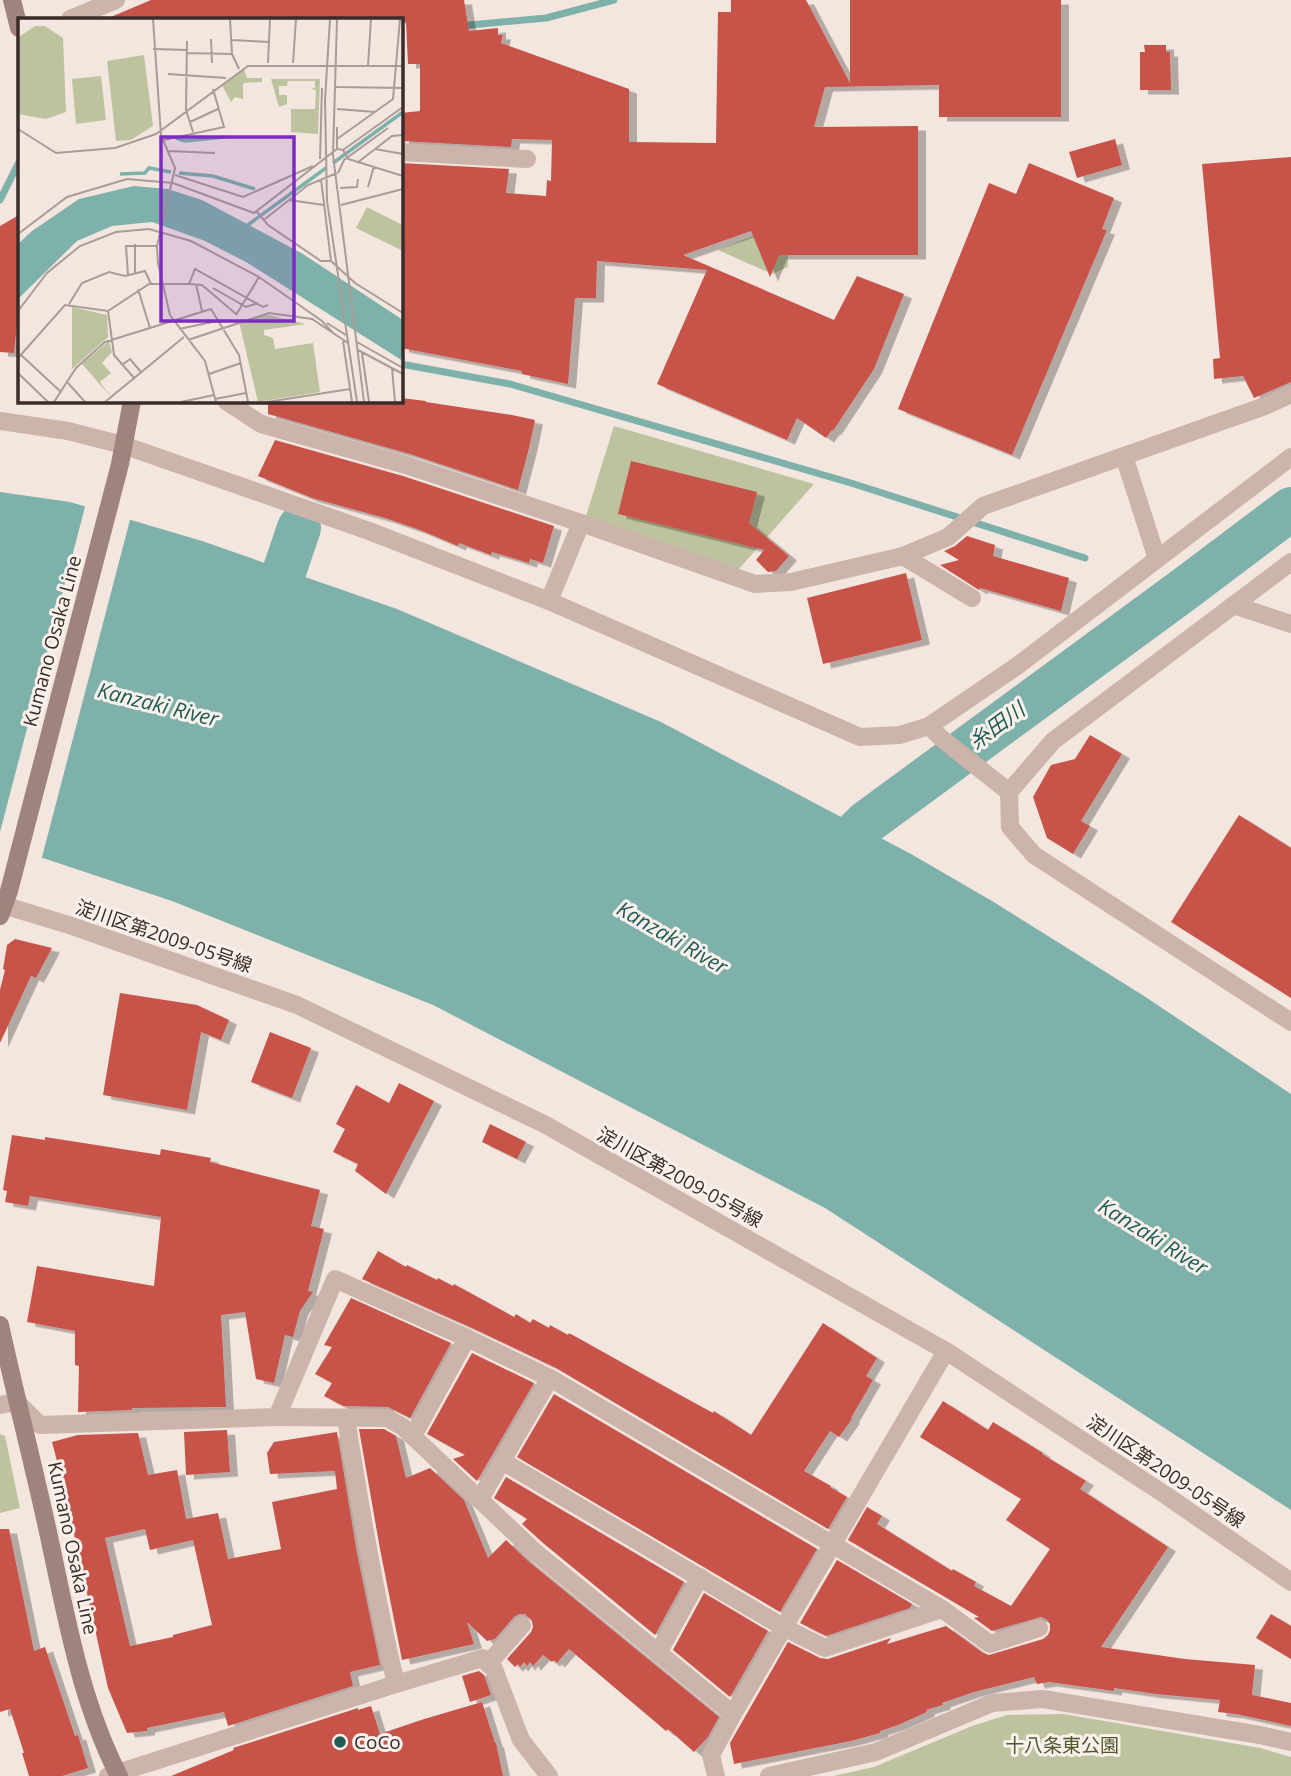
<svg xmlns="http://www.w3.org/2000/svg" width="1291" height="1776" font-family="'Open Sans','Noto Sans JP',sans-serif">
<defs>
<filter id="shadow"><feDropShadow dx="8" dy="4.5" stdDeviation="0" flood-color="#0004"/></filter>
</defs>
<rect width="100%" height="100%" fill="#f3e6df"/>
<g fill="#bdc39f">
<path d="M788,222v45l-16,7 -54,-24z"/>
<path d="M614,426l200,58 -76,86 -153,-51z"/>
<path d="M0,1434l5,2 15,72 -20,5z"/>
<path d="M1064,1714l196,34 31,9v19h-458l41,-9 98,-41 35,-11z"/>
</g>
<path fill="#7eb1aa" d="M0,492l70,10 132,39 195,68 264,113 250,132 81,47 152,95 147,98v416l-466,-302 -392,-203 -261,-104 -126,-42 -46,-12z"/>
<path fill="#f3e6df" d="M86,503l45,13 -90,345 -41,-10v-19z"/>
<g fill="none" stroke-linecap="round" stroke-linejoin="round">
<g stroke="#7eb1aa" stroke-width="7">
<path d="M459,26l87,-8 68,-18"/>
<path d="M0,200l19,-38"/>
<path d="M401,364l109,20 341,99 234,75"/>
</g>
<g stroke="#7eb1aa" stroke-width="44">
<path d="M266,625l33,-97"/>
<path d="M817,871l50,-49 315,-231 109,-82"/>
</g>
</g>
<g fill="#c7524a" fill-rule="evenodd" filter="url(#shadow)">
<path d="M151,0h313l5,31 29,-3v7h5l-2,8 128,46v53l87,1 2,-131h13v-12h75l44,83v-83h211v117h-122v-32l-114,2 -11,40 104,-1v129h-139l-9,22 -19,-46 -68,24 151,65 23,-44 47,18 -30,75 -41,62 -1,-1 -6,8 -29,-20 -10,22 -130,-56 50,-114 -110,-9 -1,37h-21l-7,86 -46,-10v-3l-121,-23v-185l108,6 -3,24 40,3 1,-16 4,1 1,-41 -40,-1 -1,8 -110,-6v-28l19,-2v-47h-12l-2,-42 -5,1v-4h-295z"/>
<path d="M1144,45h22v7h4l1,38h-31v-38h5z"/>
<path d="M1115,139l7,26 -45,13 -8,-26z"/>
<path d="M1291,157v225l-37,16 -11,-22 -29,3 -1,-20 7,-1 -18,-194z"/>
<path d="M1029,163l85,35 -12,31 5,1 -95,225 -114,-46 91,-226 27,11z"/>
<path d="M19,215v100h-1l-4,38 -14,-1v-126z"/>
<path d="M401,398l25,3v1l86,13 23,5 -6,28 -11,42 -108,-36 -142,-40v-13h133z"/>
<path d="M275,440l128,36 151,50 -11,37 -13,-4 -1,4 -37,-11 -1,3 -32,-12 -1,3 -38,-16 -35,-12 -73,-20 -54,-22z"/>
<path d="M631,461l126,31 -8,31 40,33 -13,15 -8,1 -12,-12 8,-10 -146,-36z"/>
<path d="M967,536l28,9 -2,11 76,22 -8,33 -81,-23 -1,2 -39,-25 19,-5 -15,-9 11,-5z"/>
<path d="M906,573l16,67 -99,24 -16,-66z"/>
<path d="M1090,735l32,19 -41,67 9,5 -17,28 -26,-16 -14,-41 18,-32 24,-6z"/>
<path d="M1239,815l52,33v150l-120,-76z"/>
<path d="M15,939l37,9 -16,30 -5,-2 -31,67v-53l5,-20 -2,-1 4,-24z"/>
<path d="M120,993l77,12 32,15 -8,20 -20,-8 -14,78 -84,-15z"/>
<path d="M270,1032l41,16 -19,50 -41,-16z"/>
<path d="M399,1083l35,18 -48,93 -31,-23 3,-7 -25,-12 12,-23 -9,-5 20,-39 33,18z"/>
<path d="M490,1124l36,18 -9,17 -35,-17z"/>
<path d="M12,1135l33,5v-3l115,18 1,-6 50,9 -1,4 110,28 -9,36 13,3 -16,62 5,1 -13,19 -7,26 -8,-2 -11,48 -18,-4 -11,-67 -24,3 5,92 -94,1v2l-54,2 1,-46 -4,-1v-34l-48,-9 10,-56 117,20 7,-69 -131,-21 -2,10 -23,-4 2,-11 -4,-1z"/>
<path d="M378,1251l28,16 1,-2 30,15 1,-2 15,8 1,-2 60,33 2,-3 14,9 3,-4 16,9 1,-3 18,10 1,-2 111,62 33,18 1,-2 37,24 72,-112 54,35 -11,18 7,4 -22,38 1,1 -13,18 -9,-6 -26,40 27,15 -1,1 17,10 -19,32 -272,-161 -84,-40 -110,-49z"/>
<path d="M351,1298l100,45 -41,75 -22,-11 -45,-1 -19,-10 8,-13 -17,-9 17,-27 -8,-2z"/>
<path d="M472,1353l62,30 -57,98 -24,-22 12,-4 -38,-21z"/>
<path d="M554,1394l263,155 -37,63 -263,-155z"/>
<path d="M943,1401l45,29 5,-8 50,31 -1,1 44,27 -6,8 88,58 -67,100 84,12 70,6 -3,30 39,8v23l-55,-12 -18,-2 2,-12 -64,-6 -42,-6v3l-65,-9 -12,2 -3,-7 -60,15 -32,11 1,2 -17,5 1,2 -29,13 -18,6v2l-29,8 -117,23 -4,-21 58,-101 32,16 8,1 63,-21 -4,6 59,-18 37,27 6,2 54,-16 5,-4 2,-5v-6l-4,-5 -5,-2 -49,14 -18,-13 5,-1 -131,-77 19,-33 15,9 -5,8 75,47 1,-2 23,13 -2,4 37,20 39,-57 -44,-29 15,-21 -101,-62z"/>
<path d="M359,1429h25l12,7 10,42 24,-10 34,32 24,58 18,-18 22,21 191,156 -11,20 -14,15 -26,-23 -2,2 -97,-82 -12,14 -3,-3 -2,2 -9,-7 -10,11 -3,-4 -3,4 -3,-4 -4,5 -2,-3 -3,3 -8,-8 24,-27 2,-5 -1,-6 -7,-7h-6l-5,3 -19,22 -8,2 -20,-19 7,22 -72,16 -22,-111z"/>
<path d="M227,1430l3,42 -44,3 -2,-43z"/>
<path d="M337,1432l20,121 23,112 -30,7 3,14 -125,40 -4,-14 -77,16v3l-20,2 -19,-45 -46,-208 -10,-38 26,-7 60,-2 10,42 29,-5 9,49 32,-6 10,46 53,-10 -9,-47 65,-13 -2,-18 -65,3 -3,-21 7,-11zM145,1529l5,21 43,-10 19,85 -39,10v2l-43,9 -25,-108z"/>
<path d="M506,1477l178,105 -29,53 -112,-92 -21,-19 5,-5 -33,-21z"/>
<path d="M0,1529h9l25,122 11,-4 30,89 3,-1 10,33 -26,8h-33l-7,-23h2l-14,-44 -10,3z"/>
<path d="M837,1560l75,44 -2,4 -84,28 -26,-13z"/>
<path d="M704,1593l64,38 -38,66 -57,-47z"/>
<path d="M1271,1614l20,12v33l-35,-21z"/>
<path d="M479,1671l5,4 7,20 -21,7 -8,-26z"/>
<path d="M482,1702l13,41h1l7,33h-332l63,-26 -1,-2 125,-40v2l13,-4 9,28 41,-14z"/>
</g>
<g fill="none" stroke-linecap="round" stroke-linejoin="round">
<g stroke="#ccb4ab" stroke-width="18">
<path d="M70,19l46,-19"/>
<path d="M401,152l126,7"/>
<path d="M226,401l35,23 145,41 175,58 174,61 36,-2 112,-26 45,-19 35,-31 282,-100 26,-12"/>
<path d="M0,421l68,10 55,14 246,86 180,70 311,136 40,-2 29,-9 88,-60 274,-209"/>
<path d="M1124,456l33,103"/>
<path d="M903,556l69,42"/>
<path d="M1291,562l-238,179 -44,51 1,35 24,28 257,167"/>
<path d="M549,601l32,-78"/>
<path d="M1233,605l58,19"/>
<path d="M929,726l12,12 68,54"/>
<path d="M17,1402l23,23 237,-8 58,-138 132,59 83,40 392,231 48,35 49,-16"/>
<path d="M277,1417l110,1 16,9 132,125 198,162"/>
<path d="M346,1418c14,89 29,178 50,266"/>
<path d="M413,1436l54,-98"/>
<path d="M502,1461l281,166 42,21 117,-39"/>
<path d="M480,1499l70,-121"/>
<path d="M658,1653l42,-76"/>
<path d="M488,1664l34,-39"/>
<path d="M108,1776l288,-92 87,-26 11,11 27,71 28,36"/>
<path d="M716,1776l-5,-21 22,-41 213,-363"/>
</g>
<g stroke="#ccb4ab" stroke-width="18">
<path d="M0,904l72,22 225,79 247,119 402,227 221,145 124,86"/>
<path d="M0,1405l17,-3"/>
<path d="M769,1776l107,-24 116,-49 51,-4 217,36 31,7"/>
</g>
<g stroke="#a0837c" stroke-width="18">
<path d="M12,0l7,28"/>
<path d="M0,916l9,-25 111,-427 12,-63"/>
<path d="M0,1325c15,69 33,138 48,207 18,83 32,168 71,244"/>
</g>
</g>
<circle fill="#1f5c55" stroke="#faf1ec" stroke-width="2.5" cx="340" cy="1742" r="7"/>
<g text-anchor="middle" stroke-width="6" stroke-linejoin="round" paint-order="stroke">
<g font-size="19" fill="#3a2c2a" stroke="#faf1ec">
<text transform="translate(52 641) rotate(-75)" y="7">Kumano Osaka Line</text>
<text transform="translate(164 936) rotate(19)" y="7">淀川区第2009-05号線</text>
<text transform="translate(680 1177) rotate(29)" y="7">淀川区第2009-05号線</text>
<text transform="translate(1166 1471) rotate(34)" y="7">淀川区第2009-05号線</text>
<text transform="translate(73 1548) rotate(78)" y="7">Kumano Osaka Line</text>
</g>
<g font-size="19" fill="#3a2c2a" stroke="#faf1ec" text-anchor="start">
<text x="354" y="1749">CoCo</text>
</g>
<g font-size="19" fill="#50582d" stroke="#faf1ec">
<text x="1062" y="1752">十八条東公園</text>
</g>
<g font-size="21" font-style="italic" fill="#1f5c55" stroke="#faf1ec">
<text transform="translate(158 705) rotate(14)" y="7">Kanzaki River</text>
<text transform="translate(997 726) rotate(-36)" y="7">糸田川</text>
<text transform="translate(672 938) rotate(30)" y="7">Kanzaki River</text>
<text transform="translate(1153 1237) rotate(32)" y="7">Kanzaki River</text>
</g>
</g>
<g transform="translate(18 18)">
<rect width="385" height="385" fill="#f3e6df"/>
<path d="M17,8h10l18,12 3,74 -20,7 -28,-5 1,-77zM126,37l9,71 -22,14 -15,1 -9,-80zM226,51l3,9h15v4l-19,1v16l-8,-2 -4,5 -9,-17zM83,58l5,44 -30,4 -4,-45zM253,61h49l-2,55 -27,-2v-23h24l1,-19 -6,-1 5,-1v-7h-27l-1,5h-8v9h8v9l-8,3zM349,189l36,18 -2,25 -45,-22zM54,289l35,8 1,22 -36,32zM247,296l41,10 -42,6v5l9,3 2,11 38,-6 7,49 -62,10 -19,-80zM91,323l3,11 -10,11 9,10 -11,9 11,15 -29,-33z" fill="#bdc39f"/>
<path d="M116,168l34,3 34,11 101,54 100,66v41l-157,-99 -41,-21 -53,-19 -40,4 -35,15 -59,58v-55l14,-13 47,-32z" fill="#7eb1aa"/>
<path fill="none" stroke="#7eb1aa" stroke-width="3.5" d="M158,120l9,3 40,-4M315,145l70,-51M161,155l34,3 42,13M102,156l25,-1 4,-5 22,4M227,209l81,-59"/>
<path fill="none" stroke="#a99c97" stroke-width="2" d="M135,1l8,116 14,33 -18,78 1,17 12,52 35,46 11,41M212,1l2,35 7,15M312,1l-5,81 2,101 30,201M319,1l-4,136 31,247M193,21l1,24M214,22l37,2M169,23l-1,69 7,22M135,31l34,1M169,35l45,1M250,45l2,-44M275,45l3,-44M350,48l3,-47M150,56l58,4M318,69l67,1M319,91l38,3M172,104l28,-13M319,109v22l6,1 5,9 55,17M0,111l38,24 59,-5 41,-14 92,-68h155M319,121l56,-40 7,-80M146,122l60,-13 -11,-38M357,131l28,5M325,132l60,-43M150,133l47,2M302,141l2,-71M339,145l35,-27 11,-1M320,155l6,-13 44,-32M157,157l68,22 70,-31M303,161l10,82M350,169l6,-21M322,170l17,-1 1,-8M271,182l35,5M323,187l62,-16M239,194l11,13 53,36h10l24,22 48,30M247,201l43,-34 29,-12M0,216l49,-37 60,-18 46,4 81,30 83,-64M117,255v-29M110,257l-2,-29h31M171,266l13,1 34,29M178,266l6,27M195,270l33,19 12,-4M120,271l12,39M51,286l13,-21 27,-11 16,4 20,-5 6,13M0,293l29,-38 33,-27 36,-14 33,-3 42,12 68,36 63,44 12,13M90,293l6,44 21,24M218,297l23,-38M309,305l19,12M161,311l38,-8M170,322l81,-27 43,6 36,24M325,323l9,61M339,324l46,26M340,332l45,24M344,335l7,49M2,336l41,38M0,340l47,-53 43,6 41,-27h40l6,-15 68,38 5,-2M104,347l8,-6 11,13M374,350l3,34M0,355l30,29M191,356l32,-11M50,365l17,19M197,381l31,-6M36,384l22,-34 29,-26 106,-33 28,46 9,47M87,384l79,-65M163,384l33,-7M249,384l83,-13"/>
<path fill="#7b2cbf" fill-opacity="0.15" stroke="#7b2cbf" stroke-width="3.5" d="M143,119h133v184h-133z"/>
<rect width="385" height="385" fill="none" stroke="#3a2c2a" stroke-width="3.5"/>
</g>
</svg>
